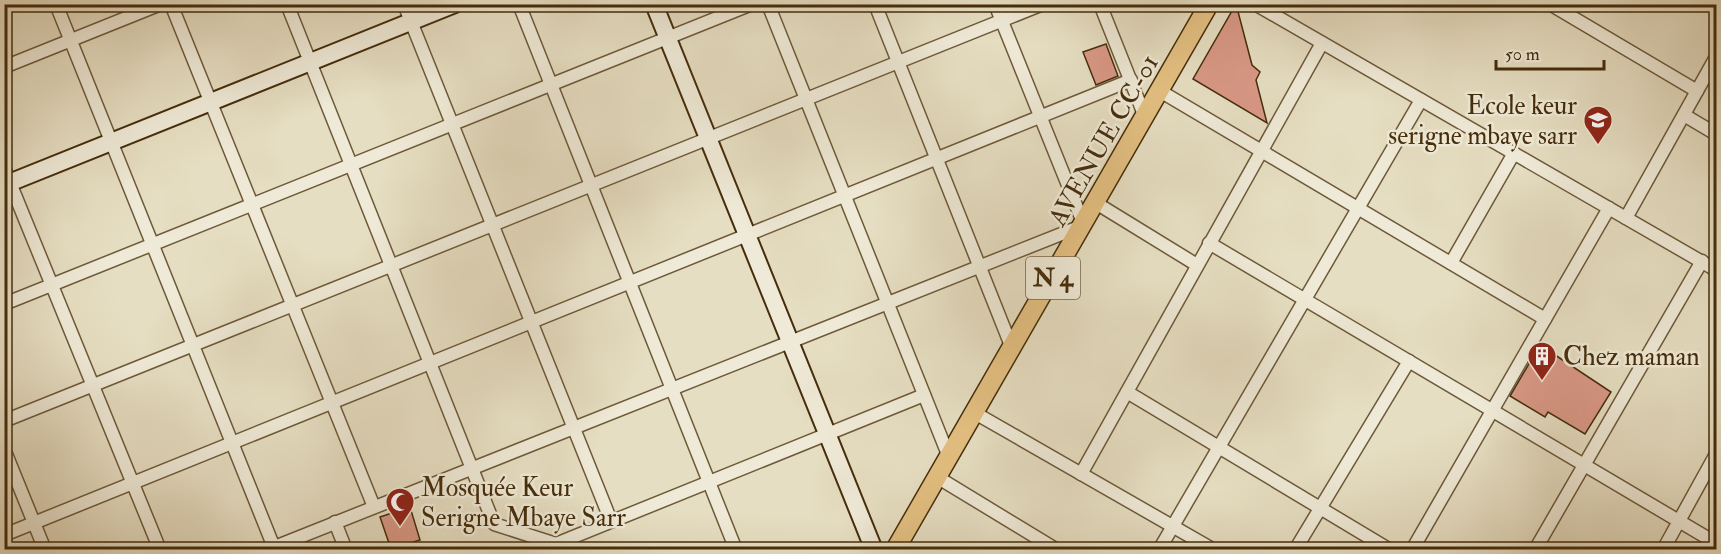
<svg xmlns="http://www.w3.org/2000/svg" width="1721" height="554" font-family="'IM FELL Double Pica',serif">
<rect width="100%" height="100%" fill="#e6dec2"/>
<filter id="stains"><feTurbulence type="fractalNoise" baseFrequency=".00333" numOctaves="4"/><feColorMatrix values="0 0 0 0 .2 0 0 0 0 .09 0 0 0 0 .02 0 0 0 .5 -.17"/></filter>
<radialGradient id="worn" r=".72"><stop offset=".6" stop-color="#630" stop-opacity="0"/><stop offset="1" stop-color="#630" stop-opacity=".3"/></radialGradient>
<g fill="#d99886" stroke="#452d0b" stroke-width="1.5">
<path d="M1236,4l16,61 8,7 -4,8 11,43 -74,-44z"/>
<path d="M1106,44l12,32 -22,9 -13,-33z"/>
<path d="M1540,345l71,47 -26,42 -37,-22 -3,5 -35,-21z"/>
<path d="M410,507l10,33 -29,9 -11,-32z"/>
</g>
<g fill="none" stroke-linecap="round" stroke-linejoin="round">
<g stroke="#6d5939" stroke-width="15">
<g id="street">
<path d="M56,4l219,546"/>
<path d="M171,4l203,503"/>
<path d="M287,4l207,520 62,20 6,6"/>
<path d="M404,4l207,517"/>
<path d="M519,4l217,546"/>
<path d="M768,4l181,453"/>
<path d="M875,4l137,344"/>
<path d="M1100,4l45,113"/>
<path d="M1255,4l461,266"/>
<path d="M1550,4l147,87"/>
<path d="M4,67l157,-63"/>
<path d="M1160,91l385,228"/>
<path d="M1684,115l32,19"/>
<path d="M4,168l156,382"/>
<path d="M1096,203l101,62"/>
<path d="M1626,218l90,-161"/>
<path d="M1209,243l507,300"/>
<path d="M1451,263l63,-110"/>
<path d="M4,304l748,-300"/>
<path d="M1127,392l263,158"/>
<path d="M975,413l239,137"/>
<path d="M4,421l1039,-417"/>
<path d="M4,449l41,101"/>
<path d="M1081,474l241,-431"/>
<path d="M937,477l120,73"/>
<path d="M335,522l11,28"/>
<path d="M4,535l1127,-455"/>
<path d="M267,550l817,-325 -89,-221"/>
<path d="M541,550l383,-155"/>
<path d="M1159,550l262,-450"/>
<path d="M1295,550l114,-189"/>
<path d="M1412,550l197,-342"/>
<path d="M1535,550l167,-289"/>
<path d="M1663,550l53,-96"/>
</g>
</g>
<g stroke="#452d0b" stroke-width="20">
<g id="secondary">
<path d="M654,4l220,546"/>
<path d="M4,185l451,-181"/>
</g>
</g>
<g stroke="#452d0b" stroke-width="21">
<path id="primary" d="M895,550l314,-546"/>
</g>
<use href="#street" stroke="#efead7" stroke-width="12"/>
<use href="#secondary" stroke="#efead7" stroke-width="16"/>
<use href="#primary" stroke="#e3bf81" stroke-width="18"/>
</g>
<defs>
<g id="school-pin" transform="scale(1.5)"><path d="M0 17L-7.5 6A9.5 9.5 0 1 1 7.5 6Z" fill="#8f2418" stroke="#efead7"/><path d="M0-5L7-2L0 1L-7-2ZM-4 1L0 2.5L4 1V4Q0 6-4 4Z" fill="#fff"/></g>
<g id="building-pin" transform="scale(1.5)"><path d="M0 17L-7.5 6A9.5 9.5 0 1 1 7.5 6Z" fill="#8f2418" stroke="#efead7"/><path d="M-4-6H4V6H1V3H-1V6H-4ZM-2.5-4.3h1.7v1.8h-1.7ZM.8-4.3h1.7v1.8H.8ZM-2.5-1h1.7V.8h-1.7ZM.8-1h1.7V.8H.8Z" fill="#fff"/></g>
<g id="mosque-pin" transform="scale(1.5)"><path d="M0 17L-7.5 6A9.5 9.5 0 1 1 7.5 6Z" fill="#8f2418" stroke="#efead7"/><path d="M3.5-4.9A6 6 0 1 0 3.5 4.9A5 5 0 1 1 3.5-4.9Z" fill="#fff"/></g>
</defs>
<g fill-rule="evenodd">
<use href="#school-pin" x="1598" y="120"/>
<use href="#building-pin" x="1542" y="356"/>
<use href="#mosque-pin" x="400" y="502"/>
</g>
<g text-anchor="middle" stroke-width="5" stroke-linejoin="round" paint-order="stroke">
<rect fill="#efead7" stroke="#786648" stroke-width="1.5" x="1026" y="257" width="54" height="42" rx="4.5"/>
<g font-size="24" font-weight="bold" fill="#452d0b">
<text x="1053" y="286">N 4</text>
</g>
<g font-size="26" fill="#452d0b" stroke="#efead7" text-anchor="start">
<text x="1577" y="114" text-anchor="end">Ecole keur<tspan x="1577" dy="30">serigne mbaye sarr</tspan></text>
<text x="1563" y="365">Chez maman</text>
<text x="421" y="496">Mosquée Keur<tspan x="421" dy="30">Serigne Mbaye Sarr</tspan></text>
</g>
<g font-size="26" fill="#452d0b" stroke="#efead7">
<text transform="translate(1103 140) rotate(-60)" y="9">AVENUE CC-01</text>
</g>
</g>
<rect width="1721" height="554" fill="none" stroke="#e6dec2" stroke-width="24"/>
<rect x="6" y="6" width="1709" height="542" fill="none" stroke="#452d0b" stroke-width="3"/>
<rect x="12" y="12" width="1697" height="530" fill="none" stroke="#452d0b" stroke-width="1.5"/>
<path d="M1496 60v9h108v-9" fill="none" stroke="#452d0b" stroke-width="3"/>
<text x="1505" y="60" font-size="18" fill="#452d0b" stroke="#efead7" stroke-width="4.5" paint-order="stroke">50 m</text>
<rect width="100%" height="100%" filter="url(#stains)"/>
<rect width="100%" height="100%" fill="url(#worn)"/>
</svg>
